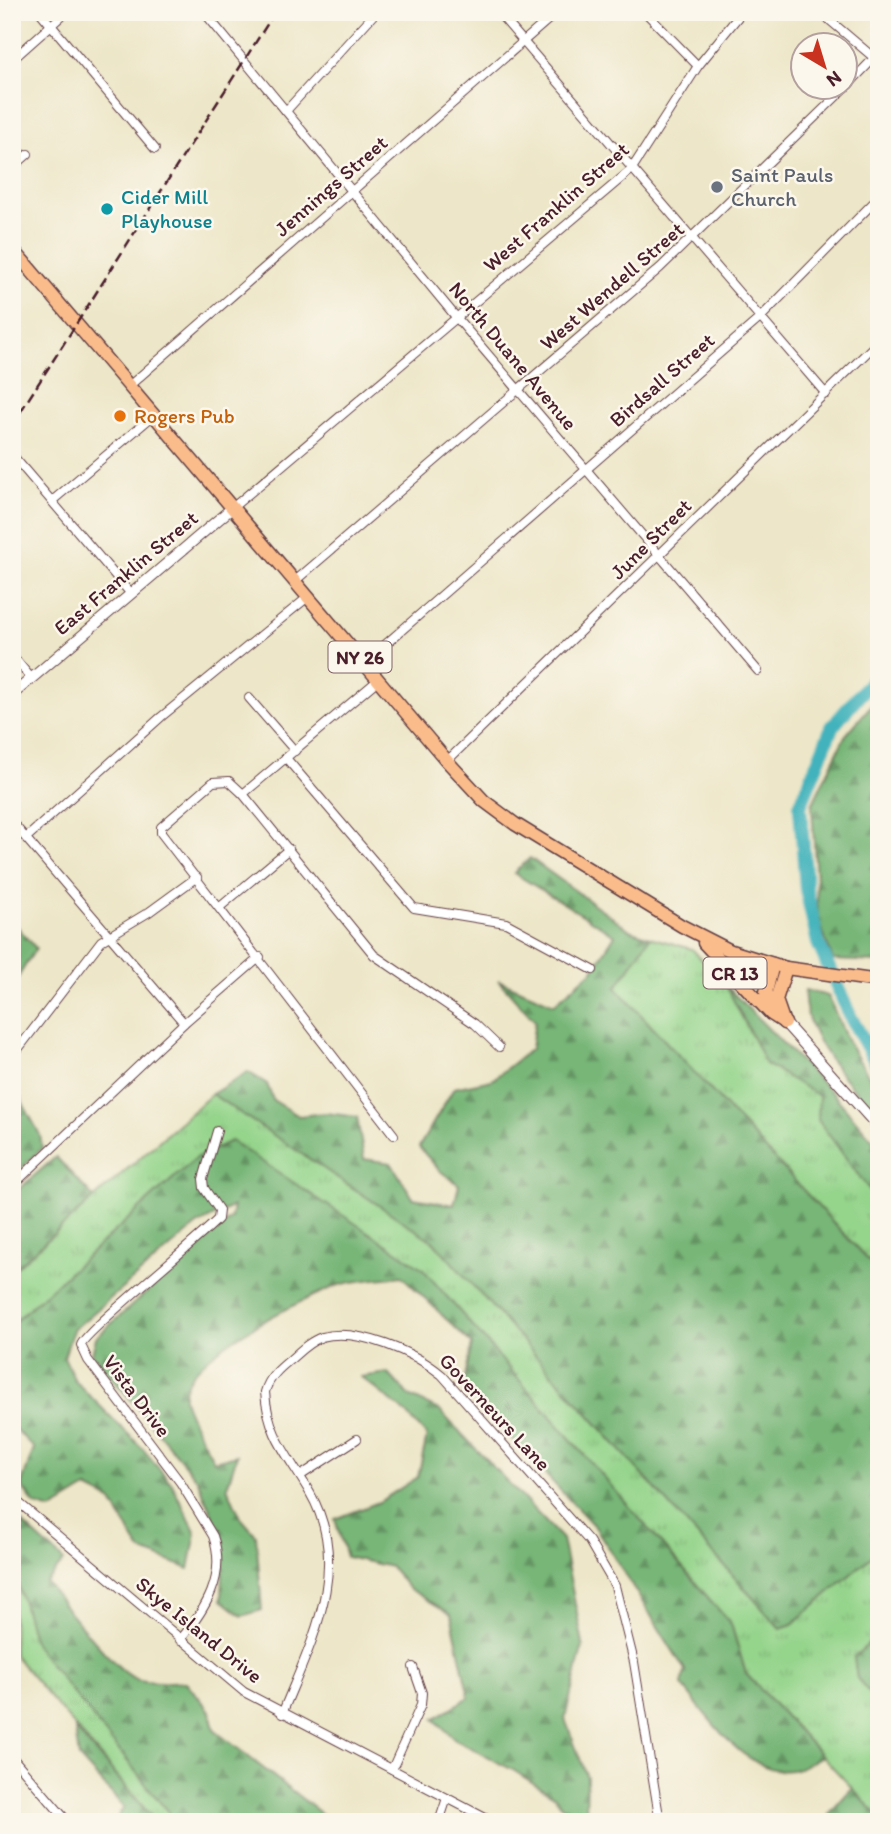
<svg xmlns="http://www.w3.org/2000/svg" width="891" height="1834" font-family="Itim,sans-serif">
<defs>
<pattern id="grass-tufts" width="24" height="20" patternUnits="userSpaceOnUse" patternTransform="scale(1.75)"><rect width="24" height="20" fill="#94d48b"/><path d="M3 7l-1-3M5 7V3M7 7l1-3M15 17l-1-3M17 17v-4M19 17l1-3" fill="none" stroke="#81b678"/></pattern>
<pattern id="forest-firs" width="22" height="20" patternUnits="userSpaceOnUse" patternTransform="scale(1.75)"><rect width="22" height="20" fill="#77b677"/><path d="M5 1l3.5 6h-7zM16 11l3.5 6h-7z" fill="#649362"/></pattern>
</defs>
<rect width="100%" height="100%" fill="#fbf7ec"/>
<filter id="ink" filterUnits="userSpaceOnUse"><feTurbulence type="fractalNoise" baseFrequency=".0143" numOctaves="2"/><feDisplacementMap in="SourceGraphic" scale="14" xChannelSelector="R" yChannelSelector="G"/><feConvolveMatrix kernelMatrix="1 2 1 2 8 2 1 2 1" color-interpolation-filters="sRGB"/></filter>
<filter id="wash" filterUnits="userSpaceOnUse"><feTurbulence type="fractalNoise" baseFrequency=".00686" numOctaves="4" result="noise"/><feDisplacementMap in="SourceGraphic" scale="28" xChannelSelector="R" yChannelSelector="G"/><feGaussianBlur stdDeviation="1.57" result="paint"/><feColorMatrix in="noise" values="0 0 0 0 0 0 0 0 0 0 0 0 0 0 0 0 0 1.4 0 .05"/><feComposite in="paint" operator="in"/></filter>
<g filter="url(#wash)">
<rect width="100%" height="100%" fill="#ede6c8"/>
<g fill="url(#grass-tufts)" stroke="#6f7a5b" stroke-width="2">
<path d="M650,937l42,12 35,38 39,77 54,32 -2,24 61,83v69l-263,-284z"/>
<path d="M212,1094l222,148 346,386 12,-4 87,-74v85l-25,22 3,21 22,26v113l-133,-143 -15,-50 -309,-356 -191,-126 -34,15 -185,167v-53z"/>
<path d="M12,1563l23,82 141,177h-20l-142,-167z"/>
</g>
<g fill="url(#forest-firs)" stroke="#606a51" stroke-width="2">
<path d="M879,696v266l-46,-2 -15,-42 -6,-113 33,-69z"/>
<path d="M530,858l100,72 20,7 -34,51 263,284v278l-87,74 -12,4 -346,-386 -222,-148 36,-22 19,12 6,16 26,16 27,-3 31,4 7,42 27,4 22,35 41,7 5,-20 -20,-15 -20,-23 35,-59 38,-8 39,-31 4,-28 -37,-41 56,24 39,-34 22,-35 -101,-62z"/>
<path d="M12,921l24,27 -24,39z"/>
<path d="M727,987l107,108 45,52v56l-61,-83 1,-24 -53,-32z"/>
<path d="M805,990l23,6 20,46 31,51v24c-28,-30 -79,-83 -74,-127z"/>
<path d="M12,1083l28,52 2,13 -30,30z"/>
<path d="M231,1141l191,127 309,356 15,50 76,82c-9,4 -21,13 -30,14 -46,6 -85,-54 -110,-85l3,-15 -89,-142 -133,-141 9,-43 -70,-68c-20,3 -44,3 -63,9 -34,13 -160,72 -155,113 1,12 23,50 30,63l23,-6 -10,32 14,31 15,17 6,75 -20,6 -20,-16 2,-59 -27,-62 -105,-125 4,-17 135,-119 2,-12 -36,19 -124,105 -9,27 11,24 66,66 31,37 24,49 -7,36 -49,-19 -29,-50 -24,-12 -36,22 -16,-5 -14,-19 13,-38 -22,-22v-102l185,-167z"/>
<path d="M56,1157l38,41 -82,73v-76z"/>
<path d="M388,1373l21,23 30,14 123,129 21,105 -18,75 22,58 -1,45h-12l-19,-25 -42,-27 -57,-30 -22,-21 35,-22 -18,-83 -43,-26 -17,-21 -45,-10 -11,-38 44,-17 39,-25 9,-41 -21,-23 -45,-36z"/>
<path d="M12,1514l52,47 -18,21c15,20 69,89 90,97 13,5 36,2 50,3l24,29 4,19 118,92h-156l-141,-177 -23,-82z"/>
<path d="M879,1635v69l-22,-26 -3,-21z"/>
<path d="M75,1729l81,93h-42l10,-15 -45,-49z"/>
<path d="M852,1788l27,29v5h-47l-3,-8z"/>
</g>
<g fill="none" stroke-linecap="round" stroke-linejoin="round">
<path stroke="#43b3bc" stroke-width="14" d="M879,672l-47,55 -32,79 6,83 12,54 33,75 28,50"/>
</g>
</g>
<g filter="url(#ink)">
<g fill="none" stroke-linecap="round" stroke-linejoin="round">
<g stroke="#623d43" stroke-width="10">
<g id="minor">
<path d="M40,12l115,137"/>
<path d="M204,12l252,305 302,354"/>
<path d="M498,12l328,382"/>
<path d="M645,12l53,54"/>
<path d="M820,12l59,50"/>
<path d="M12,60l54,-48"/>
<path d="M846,87l33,-34"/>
<path d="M286,111l90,-99"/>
<path d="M12,168l16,-14"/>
<path d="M129,386l428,-374"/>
<path d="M14,457l117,137"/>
<path d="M52,501l102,-86"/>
<path d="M232,508l399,-338 67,-104 44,-54"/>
<path d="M295,581l365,-313 185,-180"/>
<path d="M12,655l19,23"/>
<path d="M364,663l395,-344 120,-122"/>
<path d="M249,698l46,53"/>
<path d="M286,758l128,150 92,15 87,47"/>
<path d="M447,761l432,-420"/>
<path d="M243,794l135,-114"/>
<path d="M12,822l172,201"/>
<path d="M26,838l135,-121 147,-120"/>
<path d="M220,907l69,-58"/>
<path d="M12,1057l89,-116 48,-29 48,-35"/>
<path d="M394,1135l-233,-302v-6l52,-45 16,-1 14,13 131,161 101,69 24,23"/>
<path d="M12,1186l172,-163 76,-66"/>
<path d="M300,1476l57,-37"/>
<path d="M12,1497l232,195 249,130"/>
<path d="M180,1640c25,-30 47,-63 33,-104l-33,-54 -92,-122 -7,-15c2,-12 118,-106 137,-126l1,-9 -15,-22 -1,-9 14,-48"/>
<path d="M282,1714c28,-70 71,-147 28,-221 -21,-37 -42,-56 -45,-101 4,-15 15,-24 26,-33 9,-8 19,-18 31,-22 35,-10 94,16 120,38l147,166 26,45 19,76 26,160"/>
<path d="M12,1757l56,65"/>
<path d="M392,1769l29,-64 1,-12 -9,-26"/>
<path d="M439,1822l8,-24"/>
<path d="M709,1822h4"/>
</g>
</g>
<g stroke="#623d43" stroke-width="12">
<g id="tertiary">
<path d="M12,695l220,-187"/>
<path d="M785,1023l94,105"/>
</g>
</g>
<g stroke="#623d43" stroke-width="15">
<g id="primary">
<path d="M12,248l435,513 37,40 31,23 167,102 49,25 55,17 93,13"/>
<path d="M704,943l67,71 14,9"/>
<path d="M770,1011l-4,-19 7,-28"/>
<path d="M784,1023l-8,-23 10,-32"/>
</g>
</g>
<use href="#minor" stroke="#fff" stroke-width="8"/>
<use href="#tertiary" stroke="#fff" stroke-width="10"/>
<use href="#primary" stroke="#fabc8b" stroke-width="12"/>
<path stroke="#4a1f2b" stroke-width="2.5" stroke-dasharray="10 5" stroke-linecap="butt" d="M12,425l263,-413"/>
</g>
</g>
<circle fill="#6b7280" stroke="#fbf7ec" stroke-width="2.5" cx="717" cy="187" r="7"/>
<circle fill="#0f9aa8" stroke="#fbf7ec" stroke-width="2.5" cx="107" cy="209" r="7"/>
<circle fill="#e8710a" stroke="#fbf7ec" stroke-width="2.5" cx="120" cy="416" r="7"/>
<g text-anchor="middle" stroke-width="5" stroke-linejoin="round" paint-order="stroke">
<g fill="#fbf7ec" stroke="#7f6065" stroke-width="2">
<rect x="328.5" y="641.5" width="63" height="31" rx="5"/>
<rect x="703.5" y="957.5" width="63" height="31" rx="5"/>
</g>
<g font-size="19" font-weight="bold" fill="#4a1f2b">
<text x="360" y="664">NY 26</text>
<text x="735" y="980">CR 13</text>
</g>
<g font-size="21" fill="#5b616d" stroke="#fbf7ec" text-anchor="start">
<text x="731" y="182">Saint Pauls<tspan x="731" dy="24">Church</tspan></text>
</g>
<g font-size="21" fill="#4a1f2b" stroke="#fbf7ec">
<text transform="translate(331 186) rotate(-41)" y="7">Jennings Street</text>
<text transform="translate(556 207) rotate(-41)" y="7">West Franklin Street</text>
<text transform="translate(612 286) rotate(-41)" y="7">West Wendell Street</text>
<text transform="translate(513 356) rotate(50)" y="7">North Duane Avenue</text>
<text transform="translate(662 380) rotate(-41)" y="7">Birdsall Street</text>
<text transform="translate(651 539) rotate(-45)" y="7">June Street</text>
<text transform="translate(126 573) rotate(-40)" y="7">East Franklin Street</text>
<text transform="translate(137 1396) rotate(53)" y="7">Vista Drive</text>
<text transform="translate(495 1412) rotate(47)" y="7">Governeurs Lane</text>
<text transform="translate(199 1630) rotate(39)" y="7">Skye Island Drive</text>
</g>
<g font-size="21" fill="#0d838f" stroke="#fbf7ec" text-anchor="start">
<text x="121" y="204">Cider Mill<tspan x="121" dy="24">Playhouse</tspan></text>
</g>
<g font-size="21" fill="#c56008" stroke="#fbf7ec" text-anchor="start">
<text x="134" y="423">Rogers Pub</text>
</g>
</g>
<rect width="891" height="1834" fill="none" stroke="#fbf7ec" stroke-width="42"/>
<g transform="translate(824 66) rotate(142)"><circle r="33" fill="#fbf7ec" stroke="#b4a19f" stroke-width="2"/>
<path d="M0-5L12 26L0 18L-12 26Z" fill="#c8321e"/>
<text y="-10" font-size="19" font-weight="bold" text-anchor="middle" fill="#4a1f2b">N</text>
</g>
</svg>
